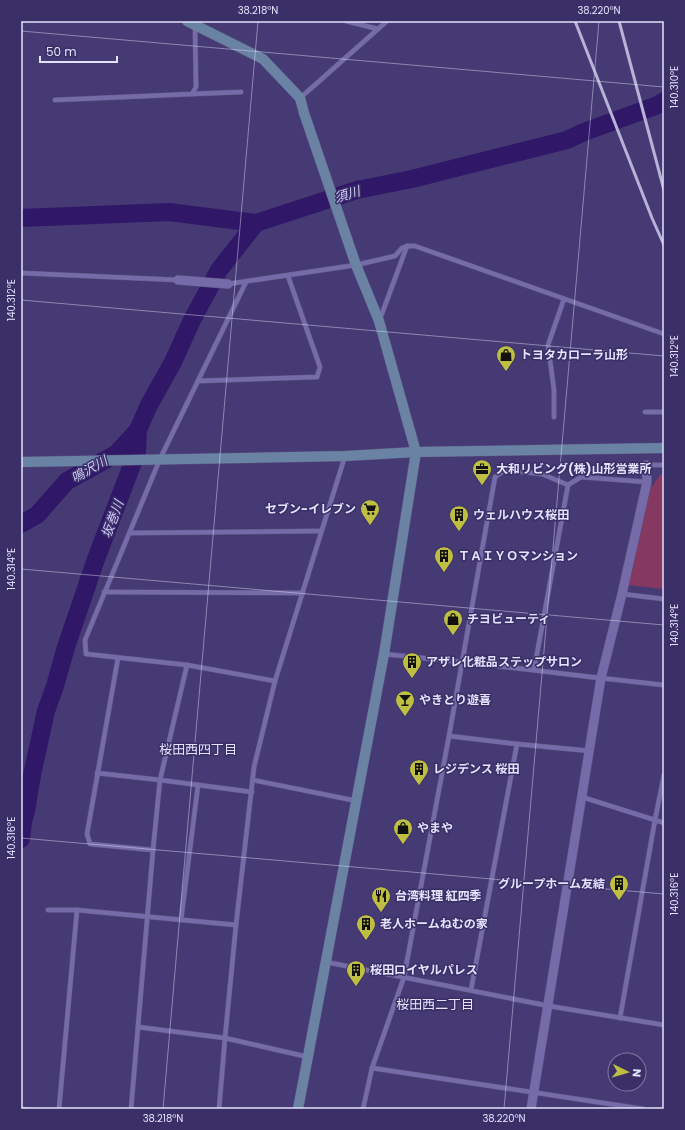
<svg xmlns="http://www.w3.org/2000/svg" width="685" height="1130" font-family="Poppins,'Noto Sans JP',sans-serif">
<rect width="100%" height="100%" fill="#453a73"/>
<path fill="#853961" d="M660,475h4v114l-36,-4 22,-96z"/>
<g fill="none" stroke-linecap="round" stroke-linejoin="round">
<g stroke="#301768" stroke-width="18">
<path d="M21,218l148,-6 87,11 101,-33 55,-11 155,-39 17,-8 74,-27 6,-4"/>
<path d="M21,524l16,-9 30,-34 49,-27 22,-24"/>
<path d="M21,839l2,-17 3,-11 6,-36 14,-64 9,-25 11,-39 30,-88 41,-107 1,-22 11,-25 24,-43 19,-42 27,-50 37,-47"/>
</g>
<g stroke="#5c5281" stroke-width="5.5">
<g id="lane">
<path d="M346,21l32,8"/>
<path d="M192,94l49,-2"/>
<path d="M300,98l16,-14 71,-63"/>
<path d="M55,100l137,-6 4,-7 -1,-61"/>
<path d="M21,273l157,7"/>
<path d="M246,282l-86,177 -75,181 1,14 101,11 88,16"/>
<path d="M228,284l128,-19 39,-9 7,-8 5,-2h8l249,88"/>
<path d="M380,319l27,-73"/>
<path d="M198,381l119,-4 3,-10 -32,-91"/>
<path d="M645,412h19"/>
<path d="M554,417v-27l-6,-45 16,-46"/>
<path d="M646,465h18"/>
<path d="M130,533l191,-2"/>
<path d="M104,592l199,1"/>
<path d="M622,594l42,5"/>
<path d="M384,654c94,9 187,21 280,31"/>
<path d="M118,658l-31,176 3,10 63,6"/>
<path d="M534,670l34,-185"/>
<path d="M449,736l68,8 73,7"/>
<path d="M97,773l63,7 92,12"/>
<path d="M664,775l-9,45 9,3"/>
<path d="M253,780l104,21"/>
<path d="M582,797l73,23 -35,198"/>
<path d="M48,910h29l159,15"/>
<path d="M181,920l17,-135"/>
<path d="M326,962l223,44 115,19"/>
<path d="M471,990l46,-246"/>
<path d="M138,1027l87,11 83,19"/>
<path d="M372,1068l271,41"/>
<path d="M59,1109l18,-199"/>
<path d="M131,1109l22,-259 7,-70 27,-115"/>
<path d="M219,1109l6,-71 11,-113 18,-158 21,-86 70,-225"/>
<path d="M363,1109l9,-41 32,-91 45,-241 46,-259 10,-7 37,4 26,11 13,-8 66,5"/>
</g>
</g>
<g stroke="#5c5281" stroke-width="10">
<g id="street">
<path d="M178,280l50,4"/>
<path d="M531,1109l70,-431 21,-84 25,-112 -1,-17"/>
</g>
</g>
<g stroke="#5c5281" stroke-width="11">
<g id="secondary">
<path d="M187,21l76,38 37,39 4,15 52,152 23,56 37,131 -32,202 -86,455"/>
<path d="M21,462l324,-6 71,-4 248,-4"/>
</g>
</g>
<use href="#lane" stroke="#746ba8" stroke-width="4.5"/>
<use href="#street" stroke="#746ba8" stroke-width="9"/>
<use href="#secondary" stroke="#6a83a4" stroke-width="10"/>
<g stroke="#b7b2d6" stroke-width="3">
<path d="M575,21l77,197 12,27"/>
<path d="M619,21l45,169"/>
</g>
</g>
<path fill="none" stroke="#e4e2fd" stroke-width="1" stroke-opacity="0.45" d="M21,31l643,56M21,300l643,56M21,569l643,56M21,838l643,56M21,1107l20,2M163,1109l95,-1088M504,1109l95,-1088"/>
<defs>
<g id="shop-pin" transform="scale(1)"><path d="M0 17L-7.5 6A9.5 9.5 0 1 1 7.5 6Z" fill="#bebf42" stroke="#3a2f67"/><path d="M-5-2.5h2.3a2.7 3.5 0 0 1 5.4 0H5L5.5 6h-11ZM-1.5-2.5h3a1.5 2.3 0 0 0-3 0Z" fill="#111"/></g>
<g id="office-pin" transform="scale(1)"><path d="M0 17L-7.5 6A9.5 9.5 0 1 1 7.5 6Z" fill="#bebf42" stroke="#3a2f67"/><path d="M-6-3h4V-5.5h4V-3h4V5H-6ZM-1-4.5V-3h2v-1.5ZM-6 0V1H6V0Z" fill="#111"/></g>
<g id="supermarket-pin" transform="scale(1)"><path d="M0 17L-7.5 6A9.5 9.5 0 1 1 7.5 6Z" fill="#bebf42" stroke="#3a2f67"/><path d="M-6-5.5h2.5l.6 2H6L4.5 2H-2.5L-4.4-4H-6ZM-1.5 3.2a1.3 1.3 0 1 0 .1 0ZM3 3.2a1.3 1.3 0 1 0 .1 0Z" fill="#111"/></g>
<g id="building-pin" transform="scale(1)"><path d="M0 17L-7.5 6A9.5 9.5 0 1 1 7.5 6Z" fill="#bebf42" stroke="#3a2f67"/><path d="M-4-6H4V6H1V3H-1V6H-4ZM-2.5-4.3h1.7v1.8h-1.7ZM.8-4.3h1.7v1.8H.8ZM-2.5-1h1.7V.8h-1.7ZM.8-1h1.7V.8H.8Z" fill="#111"/></g>
<g id="bar-pin" transform="scale(1)"><path d="M0 17L-7.5 6A9.5 9.5 0 1 1 7.5 6Z" fill="#bebf42" stroke="#3a2f67"/><path d="M-6-5H6L.8 .8V4.5H3.5V6h-7V4.5H-.8V.8Z" fill="#111"/></g>
<g id="restaurant-pin" transform="scale(1)"><path d="M0 17L-7.5 6A9.5 9.5 0 1 1 7.5 6Z" fill="#bebf42" stroke="#3a2f67"/><path d="M-5-6h1v4h1v-4h1v4h1v-4h1v5L-1.5 .5V6h-2V.5L-5-1ZM5-6V6H3V1.5H1.5Q1.5-4 5-6Z" fill="#111"/></g>
</defs>
<g fill-rule="evenodd">
<use href="#shop-pin" x="506" y="355"/>
<use href="#office-pin" x="482" y="469"/>
<use href="#supermarket-pin" x="370" y="509"/>
<use href="#building-pin" x="459" y="515"/>
<use href="#building-pin" x="444" y="556"/>
<use href="#shop-pin" x="453" y="619"/>
<use href="#building-pin" x="412" y="662"/>
<use href="#bar-pin" x="405" y="700"/>
<use href="#building-pin" x="419" y="769"/>
<use href="#shop-pin" x="403" y="828"/>
<use href="#building-pin" x="619" y="884"/>
<use href="#restaurant-pin" x="381" y="896"/>
<use href="#building-pin" x="366" y="924"/>
<use href="#building-pin" x="356" y="970"/>
</g>
<g text-anchor="middle" stroke-width="3" stroke-linejoin="round" paint-order="stroke">
<g font-size="12" font-weight="bold" fill="#e4e2fd" stroke="#3a2f67" text-anchor="start">
<text x="520" y="359">トヨタカローラ山形</text>
<text x="496" y="473">大和リビング(株)山形営業所</text>
<text x="356" y="513" text-anchor="end">セブン-イレブン</text>
<text x="473" y="519">ウェルハウス桜田</text>
<text x="458" y="560">ＴＡＩＹＯマンション</text>
<text x="467" y="623">チヨビューティ</text>
<text x="426" y="666">アザレ化粧品ステップサロン</text>
<text x="419" y="704">やきとり遊喜</text>
<text x="433" y="773">レジデンス 桜田</text>
<text x="417" y="832">やまや</text>
<text x="605" y="888" text-anchor="end">グループホーム友結</text>
<text x="395" y="900">台湾料理 紅四季</text>
<text x="380" y="928">老人ホームねむの家</text>
<text x="370" y="974">桜田ロイヤルパレス</text>
</g>
<g font-size="13" font-style="italic" fill="#cec9f7" stroke="#3a2f67">
<text transform="translate(347 194) rotate(-17)" y="5">須川</text>
<text transform="translate(89 469) rotate(-30)" y="5">鳴沢川</text>
<text transform="translate(112 519) rotate(-70)" y="5">坂巻川</text>
</g>
<g font-size="13" fill="#e4e2fd" stroke="#3a2f67">
<text x="198" y="754">桜田西四丁目</text>
<text x="435" y="1009">桜田西二丁目</text>
</g>
</g>
<rect width="685" height="1130" fill="none" stroke="#3a2f67" stroke-width="44"/>
<g transform="translate(627 1072) rotate(95)"><circle r="19" fill="#3a2f67" stroke="#7e77a3"/>
<path d="M0-3L7 15L0 10L-7 15Z" fill="#bebf42"/>
<text y="-6" font-size="11" font-weight="bold" text-anchor="middle" fill="#e4e2fd">N</text>
</g>
<path d="M40 56v6h77v-6" fill="none" stroke="#e4e2fd" stroke-width="2"/>
<text x="46" y="56" font-size="12" fill="#e4e2fd" stroke="#3a2f67" stroke-width="3" paint-order="stroke">50 m</text>
<rect x="22" y="22" width="641" height="1086" fill="none" stroke="#e4e2fd" stroke-width="1.5"/>
<g font-size="10" text-anchor="middle" fill="#e4e2fd">
<text x="258" y="14">38.218°N</text>
<text x="599" y="14">38.220°N</text>
<text transform="translate(674 87) rotate(-90)" y="4">140.310°E</text>
<text transform="translate(11 300) rotate(-90)" y="4">140.312°E</text>
<text transform="translate(674 356) rotate(-90)" y="4">140.312°E</text>
<text transform="translate(11 569) rotate(-90)" y="4">140.314°E</text>
<text transform="translate(674 625) rotate(-90)" y="4">140.314°E</text>
<text transform="translate(11 838) rotate(-90)" y="4">140.316°E</text>
<text transform="translate(674 894) rotate(-90)" y="4">140.316°E</text>
<text x="163" y="1122">38.218°N</text>
<text x="504" y="1122">38.220°N</text>
</g>
</svg>
